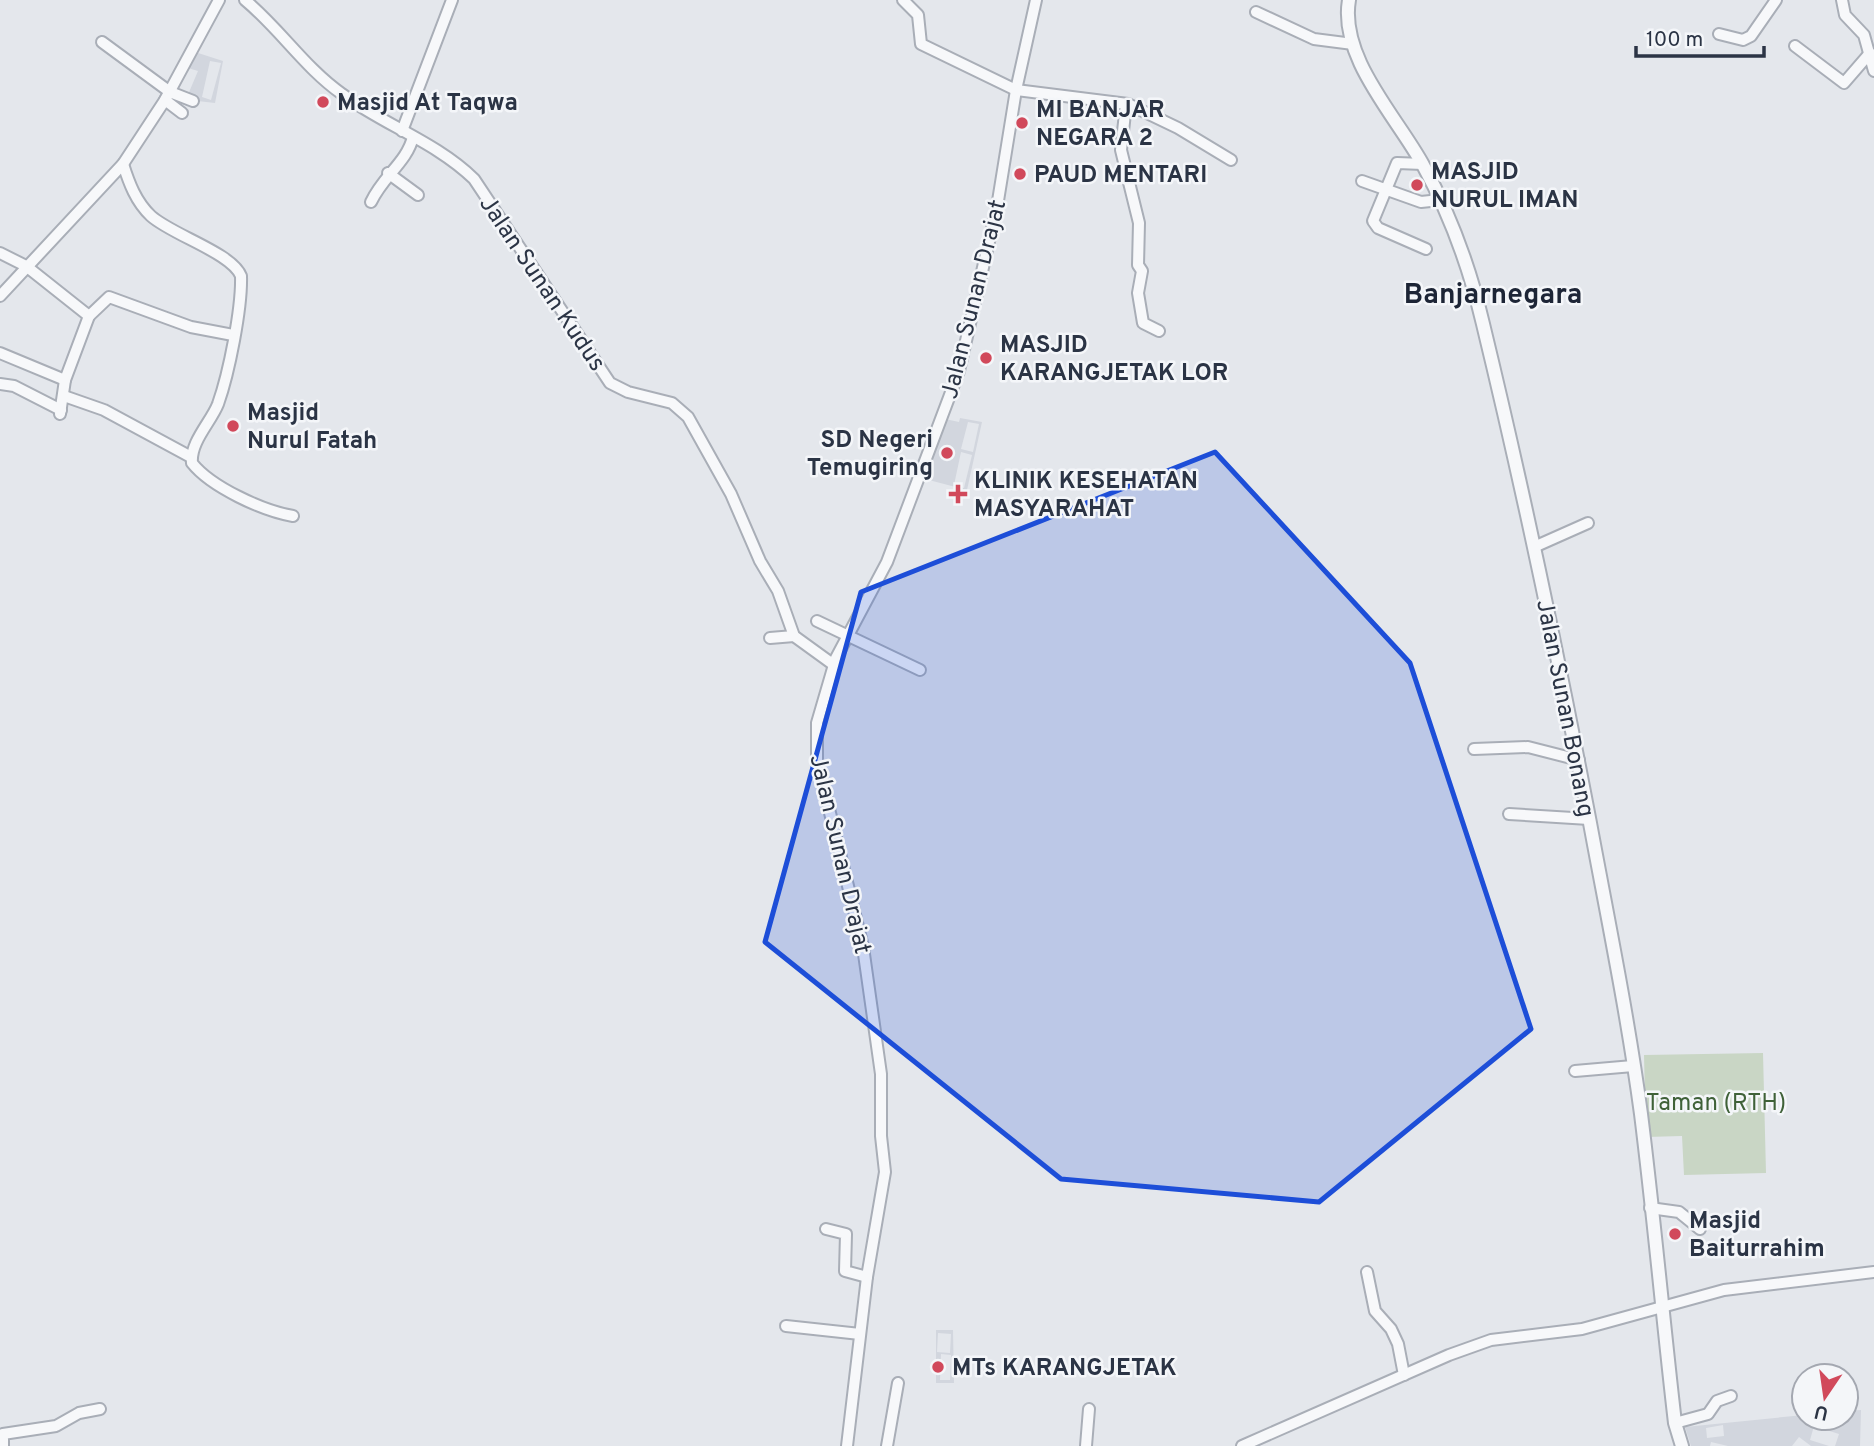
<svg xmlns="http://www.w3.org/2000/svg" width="1874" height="1446" font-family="Overpass,sans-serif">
<rect width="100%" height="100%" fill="#e4e7ec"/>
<g fill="#d2d6de" fill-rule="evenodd">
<path d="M195,52l28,9 -8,42 -44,-5zM210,61l11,2 -10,37 -9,-3zM188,68l10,3 -11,26 -10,-4z"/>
<path d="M960,418l22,4 -15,68 -42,-11 20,-60 14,3zM968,422l11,2 -6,28 -12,-3zM961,452l11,3 -8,33 -10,-3z"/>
<path d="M936,1330h17l1,53h-18zM938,1333l13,1 -1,19 -13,-1zM941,1354l10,1 -1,25h-10z"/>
<path d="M1861,1410l-1,36h-25l4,-12 -25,-8 -4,14 19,6h-18l-12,-9 -7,9h-64l-17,-4 -1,4h-19l-6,-19 119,-12v3h16l-2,8 10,3 3,-9 -5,-2h8l-2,6 5,1 2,-7h7v-7zM1723,1425l1,11 -17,2 -1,-10z"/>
</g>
<path fill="#c9d6c5" d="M1763,1053l3,120 -82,2 -2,-39 -36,1 -2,-82z"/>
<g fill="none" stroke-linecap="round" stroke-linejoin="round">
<g stroke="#a9aeb7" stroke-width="14">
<g id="minor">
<path d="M245,0c35,29 60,68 97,94 42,31 94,48 132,85l136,204 18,9 44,11 16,14 43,77 29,67 18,30 16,45 40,29"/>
<path d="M903,0l15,15 3,29 95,46 112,14 50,24 53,32"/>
<path d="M1842,0l3,15 19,20 10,36"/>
<path d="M1256,12l58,27 39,5"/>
<path d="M1719,34l24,6 8,-4 25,-36"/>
<path d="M102,42l68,50 23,9"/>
<path d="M1795,46l49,37 26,-30"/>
<path d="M165,100l17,13"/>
<path d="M1126,104l-5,46 18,73 -1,42 4,6 -4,22 5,30 16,8"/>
<path d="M402,131l50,-131"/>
<path d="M123,164c6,19 13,38 28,52 21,19 81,37 90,60 1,32 -12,97 -23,128 -7,18 -28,38 -26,59 19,24 71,48 101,53"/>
<path d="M1423,164l-26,-1 -24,58 5,7 48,21"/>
<path d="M388,173l30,22"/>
<path d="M1362,181l59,21 19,-2"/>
<path d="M371,202c12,-26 36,-40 42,-65"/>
<path d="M0,253l26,13 63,50 -24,64 -5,34"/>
<path d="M0,296l123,-132 42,-64 54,-100"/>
<path d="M89,316l20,-19 82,30 42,8"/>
<path d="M0,353l65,27"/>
<path d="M0,384l14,2 47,24"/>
<path d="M64,396l40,14 87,47"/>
<path d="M1534,547l54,-24"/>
<path d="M817,621l103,49"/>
<path d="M770,638l24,-2"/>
<path d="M1474,749l54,-2 51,13"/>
<path d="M1509,814l80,5"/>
<path d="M1575,1071l58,-5"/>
<path d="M1650,1208l29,4 21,17"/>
<path d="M826,1229l20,5 -1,37 22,6"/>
<path d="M1367,1272l8,39 16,18 7,15 6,31"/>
<path d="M786,1326l74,8"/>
<path d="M1675,1423l33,-9 9,-13 14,-5"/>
<path d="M3,1446v-12l53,-8 23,-13 21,-4"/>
<path d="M847,1446l20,-169 18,-105 -4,-36v-62l-18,-127 -46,-187v-37l19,-65 51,-96 72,-191 38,-164 19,-117 20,-90"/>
<path d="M887,1446l11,-63"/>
<path d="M1086,1446l3,-37"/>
<path d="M1242,1446l207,-91 42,-15 91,-11 142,-39 150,-18"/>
</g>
</g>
<g stroke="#a9aeb7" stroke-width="16">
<path id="tertiary" d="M1349,0c-10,58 48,117 74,165 27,49 47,104 60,159 40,165 75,332 107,499 18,97 38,194 51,291 13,103 22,206 34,309l7,23"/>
</g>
<use href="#minor" stroke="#f7f8fa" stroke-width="10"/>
<use href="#tertiary" stroke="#f7f8fa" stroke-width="12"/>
</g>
<path fill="#1d4ed8" fill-opacity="0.2" stroke="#1d4ed8" stroke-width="5" stroke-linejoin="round" d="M1215,452l195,211 121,366 -212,173 -258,-23 -296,-237 96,-350z"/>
<g fill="#d1495b" stroke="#f4f6f9" stroke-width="2.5">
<circle cx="323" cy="102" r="7"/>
<circle cx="1022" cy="123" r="7"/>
<circle cx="1020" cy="174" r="7"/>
<circle cx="1417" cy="185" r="7"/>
<circle cx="986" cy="358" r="7"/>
<circle cx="233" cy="426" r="7"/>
<circle cx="947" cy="453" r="7"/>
<path d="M954.5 483.5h7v7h7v7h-7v7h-7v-7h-7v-7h7z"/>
<circle cx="1675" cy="1234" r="7"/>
<circle cx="938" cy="1367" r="7"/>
</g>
<g text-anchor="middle" stroke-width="5" stroke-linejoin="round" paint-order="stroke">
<g font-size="24" font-weight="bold" fill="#2b3445" stroke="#f4f6f9" text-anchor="start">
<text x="337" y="110">Masjid At Taqwa</text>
<text x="1036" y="117">MI BANJAR<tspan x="1036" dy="28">NEGARA 2</tspan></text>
<text x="1431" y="179">MASJID<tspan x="1431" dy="28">NURUL IMAN</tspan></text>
<text x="1034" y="182">PAUD MENTARI</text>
<text x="1000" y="352">MASJID<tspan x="1000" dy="28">KARANGJETAK LOR</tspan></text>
<text x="247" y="420">Masjid<tspan x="247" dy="28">Nurul Fatah</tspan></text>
<text x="933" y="447" text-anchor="end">SD Negeri<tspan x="933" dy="28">Temugiring</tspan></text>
<text x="974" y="488">KLINIK KESEHATAN<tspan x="974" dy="28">MASYARAHAT</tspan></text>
<text x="1689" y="1228">Masjid<tspan x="1689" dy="28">Baiturrahim</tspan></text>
<text x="952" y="1375">MTs KARANGJETAK</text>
</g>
<g font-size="24" fill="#2b3445" stroke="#f4f6f9">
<text transform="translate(543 283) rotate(56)" y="8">Jalan Sunan Kudus</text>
<text transform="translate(973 299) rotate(-76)" y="8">Jalan Sunan Drajat</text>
<text transform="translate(1566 708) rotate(79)" y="8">Jalan Sunan Bonang</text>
<text transform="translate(841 854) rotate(77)" y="8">Jalan Sunan Drajat</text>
</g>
<g font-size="24" fill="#3f6138" stroke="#f4f6f9">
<text x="1716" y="1110">Taman (RTH)</text>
</g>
<g font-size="28" font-weight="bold" fill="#1d2536" stroke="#f4f6f9">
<text x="1493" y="303">Banjarnegara</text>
</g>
</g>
<g transform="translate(1825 1397) rotate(193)"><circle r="33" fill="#f4f6f9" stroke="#a4a8b1" stroke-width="2"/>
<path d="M0-5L12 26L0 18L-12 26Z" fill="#d1495b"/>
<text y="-10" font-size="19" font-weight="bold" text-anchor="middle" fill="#2b3445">U</text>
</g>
<path d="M1636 46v10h128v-10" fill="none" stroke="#2b3445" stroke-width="3.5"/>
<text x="1646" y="46" font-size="21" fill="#2b3445" stroke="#f4f6f9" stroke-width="5" paint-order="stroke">100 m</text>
</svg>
